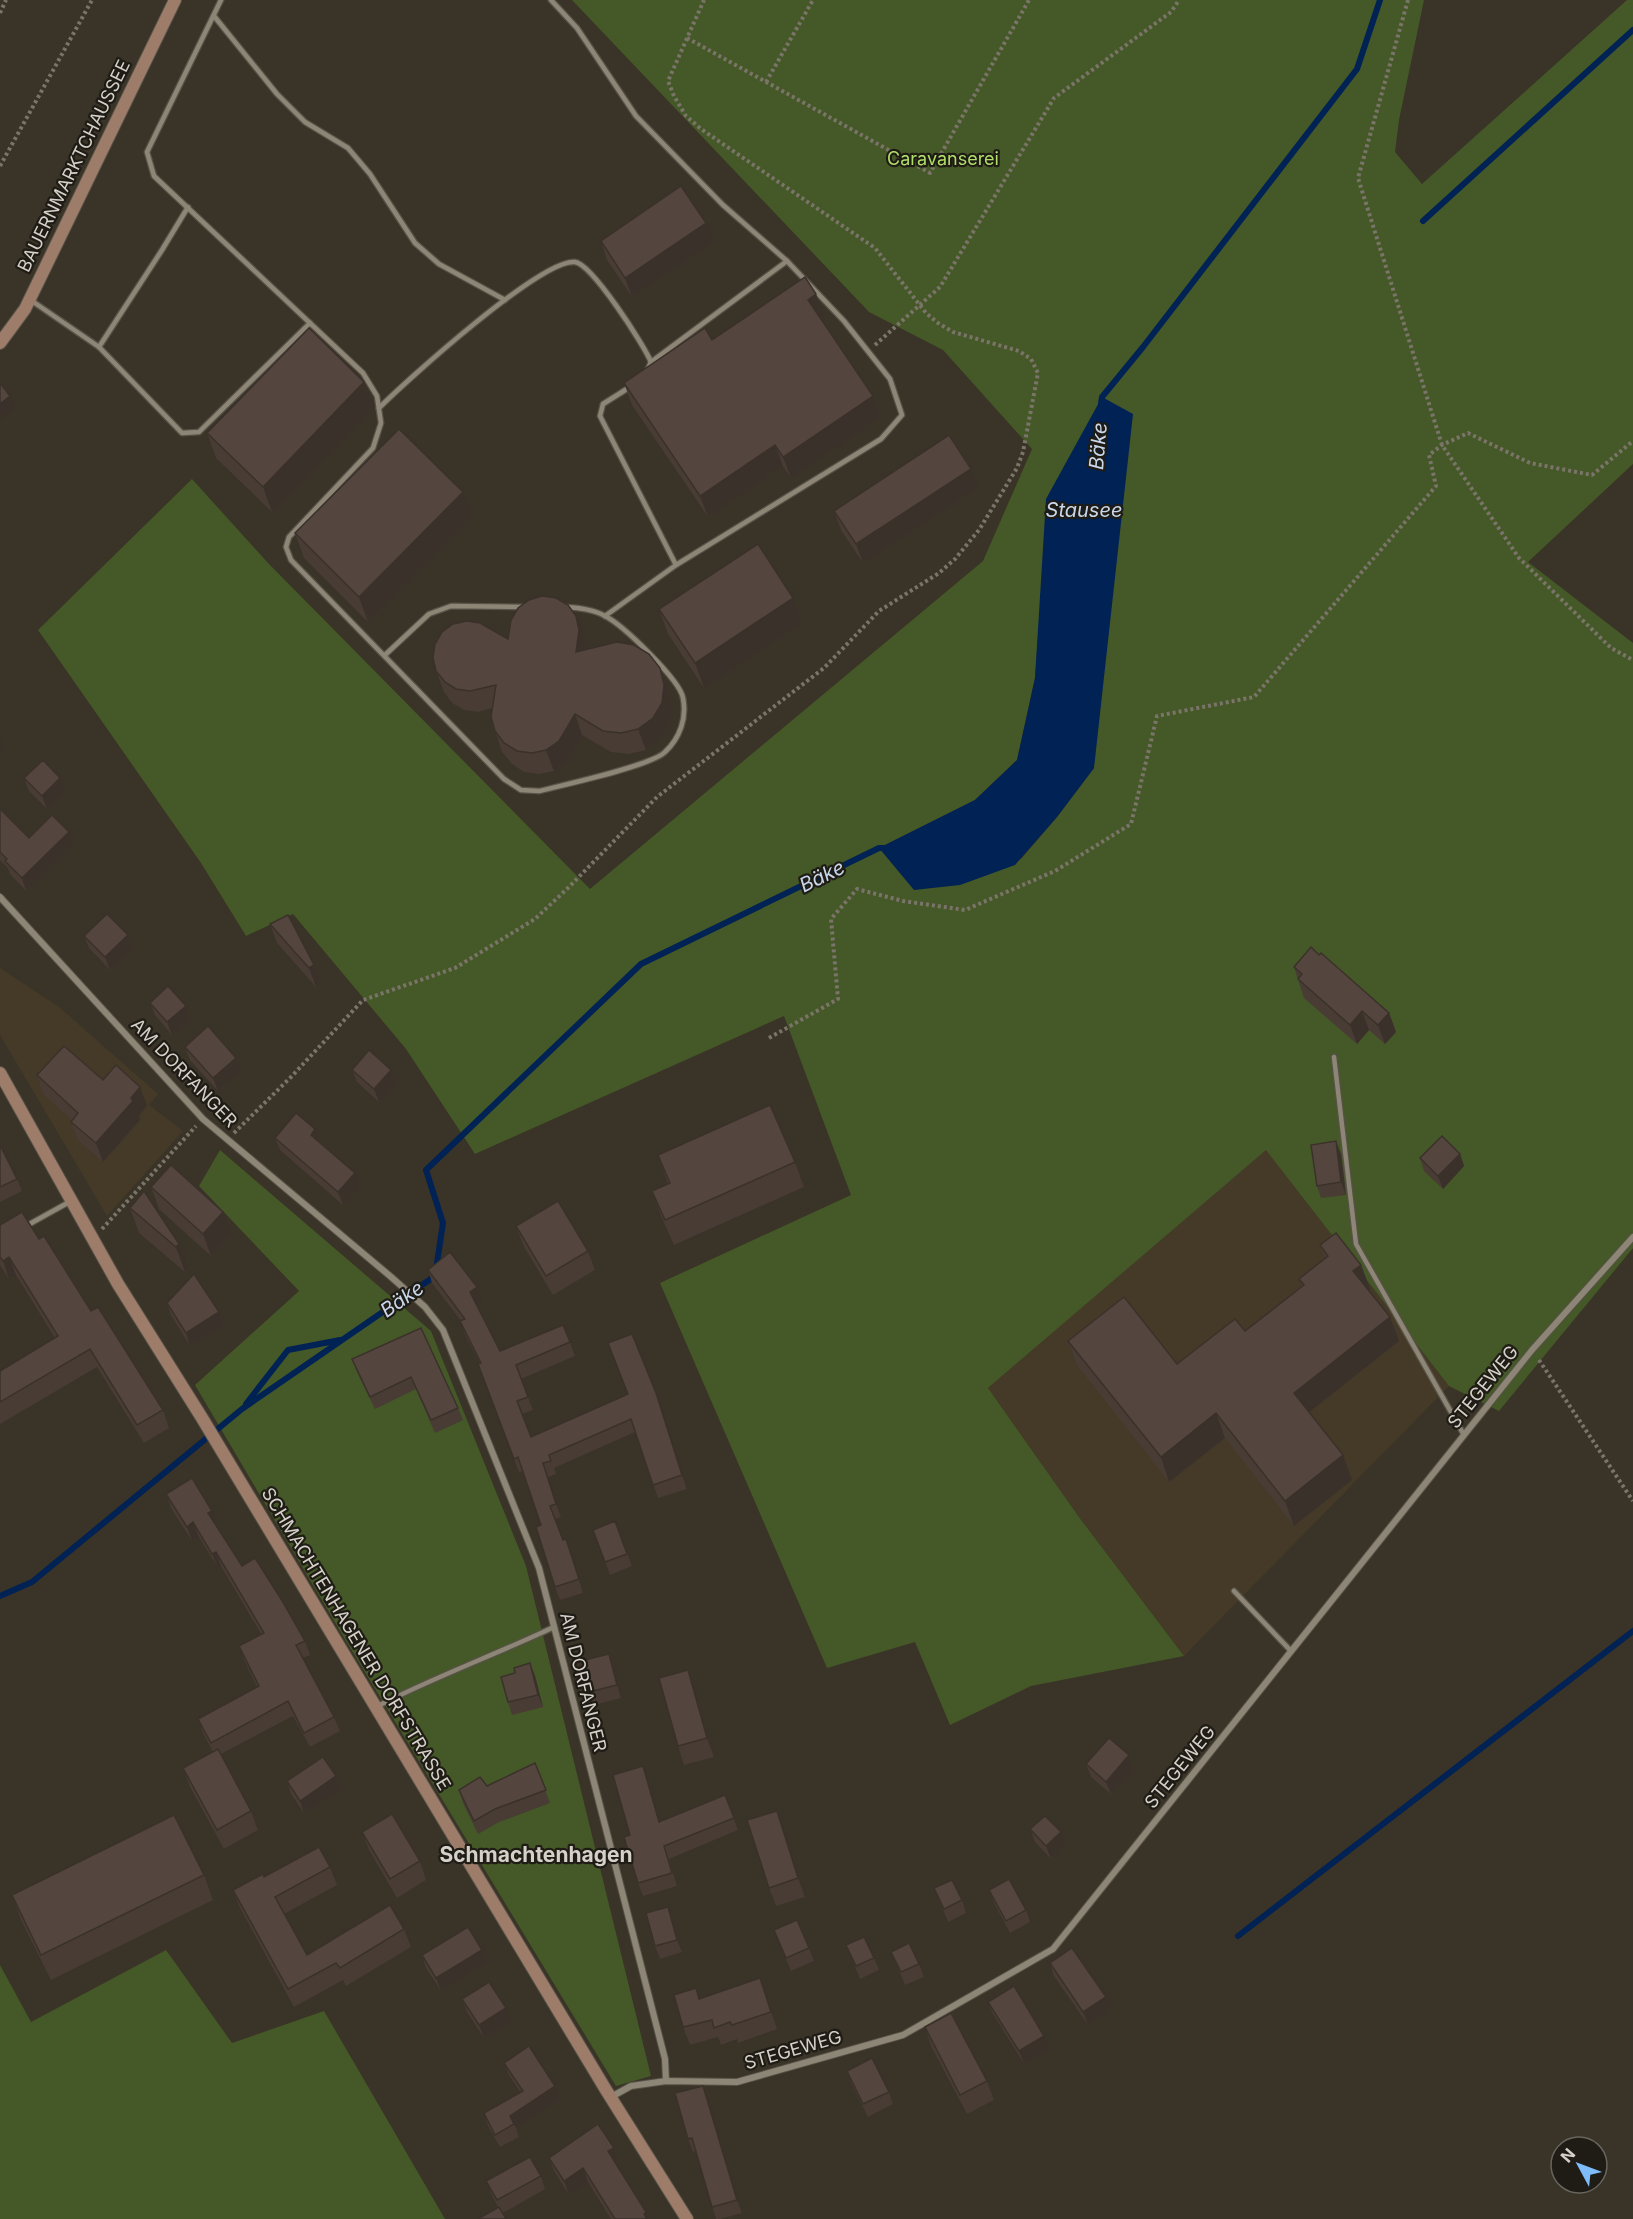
<svg xmlns="http://www.w3.org/2000/svg" width="1633" height="2219" font-family="Inter,sans-serif">
<rect width="100%" height="100%" fill="#3a3327"/>
<g fill="#443a27">
<path d="M0,968l59,39 99,87 -9,11 34,26 -76,85 -107,-181z"/>
<path d="M1266,1149l183,237 -265,270 -105,-139 -91,-129z"/>
</g>
<g fill="#455827" fill-rule="evenodd">
<path d="M572,0h852l-25,120 -4,32 27,32 205,-184h6v464l-105,98 105,81v605l-134,163 -50,-25 -183,-236 -278,238 91,129 105,139 -153,30 -81,39 -35,-83 -88,26 -167,-385 191,-88 -67,-179 -309,138 -69,-105 -113,-135 -47,22 -45,-73 -163,-233 154,-151 76,84 322,326 393,-328 49,-112 -89,-99 -74,-38zM1042,582l52,186 -37,49 -36,42 -142,-11 96,-48 42,-40 18,-82z"/>
<path d="M220,1150l211,181 95,235 125,510 -35,10 -273,-450 -148,-251 104,-94 -100,-105z"/>
<path d="M166,1950l66,93 92,-32 121,208h-445v-254l31,57z"/>
</g>
<path fill="#002254" d="M1102,397l31,17 -39,354 -37,49 -42,48 -55,20 -46,5 -35,-42 96,-48 42,-40 18,-82 11,-179z"/>
<g fill="none" stroke-linecap="round" stroke-linejoin="round">
<g stroke="#002254" stroke-width="6">
<path d="M1423,221l210,-191"/>
<path d="M1101,404l1,-7 41,-50 214,-278 23,-69"/>
<path d="M246,1404l42,-54 52,-10"/>
<path d="M0,1596l32,-14 210,-173 193,-133 8,-53 -17,-53 215,-206 238,-116h7"/>
<path d="M1238,1936l395,-305"/>
</g>
<g stroke="#575247" stroke-width="7">
<g id="lane">
<path d="M221,0l-74,152 7,24 209,197 14,23 4,27 -8,25 -84,89 -3,10 5,13 213,219 17,11 18,1c24,-6 112,-25 126,-39 15,-14 22,-34 18,-54 -3,-18 -60,-73 -78,-82 -12,-7 -27,-8 -40,-9"/>
<path d="M551,0l26,28 59,88 87,89 64,56 57,60 46,58 12,36 -21,24 -205,126 -71,51"/>
<path d="M214,16l63,78 28,28 43,26 22,26 45,69 24,21 66,36"/>
<path d="M188,207l-26,43 -63,97 83,86 17,-1 111,-109"/>
<path d="M32,301l67,46"/>
<path d="M651,362l136,-101"/>
<path d="M630,387l-27,17 -3,12 76,149"/>
<path d="M379,408c27,-27 163,-150 196,-146 17,2 69,83 76,100l-4,9"/>
<path d="M385,655l44,-41 22,-8 73,1"/>
<path d="M1334,1057l22,187 108,191"/>
<path d="M26,1226l45,-25"/>
<path d="M1234,1591l57,60"/>
<path d="M376,1707c58,-30 119,-52 178,-80"/>
</g>
</g>
<g stroke="#575247" stroke-width="8">
<g id="street">
<path d="M0,897l203,222 187,157 35,31 18,23 96,238 126,491 1,22"/>
<path d="M611,2097l20,-11 35,-5 71,1 166,-47 150,-86 479,-599 101,-113"/>
</g>
</g>
<g stroke="#575247" stroke-width="14">
<g id="secondary">
<path d="M0,343l25,-34 150,-309"/>
<path d="M0,1073l118,211 84,134 404,672 81,129"/>
</g>
</g>
<g stroke="#7a7469" stroke-width="4" stroke-dasharray="3 3" stroke-linecap="butt">
<path d="M1408,0l-50,178 84,267 77,113 92,90 22,12"/>
<path d="M0,13l6,-13"/>
<path d="M687,38l243,135 99,-173"/>
<path d="M766,82l47,-82"/>
<path d="M0,166l92,-166"/>
<path d="M875,345l65,-58 114,-189 117,-86 8,-12"/>
<path d="M769,1038l69,-39 -7,-80 26,-30 46,12 62,9 90,-39 76,-47 26,-108 97,-19 182,-211 -7,-31 13,-10 26,-12 62,30 62,12 41,-34"/>
<path d="M234,1133l57,-56 72,-77 92,-32 80,-49 34,-32 88,-90 167,-129 55,-57 60,-38 16,-14 24,-29 38,-62 6,-16 15,-79 -7,-14 -12,-8 -66,-19 -15,-9 -12,-10 -51,-65 -174,-119 -15,-13 -12,-20 -6,-15 36,-81"/>
<path d="M102,1229l94,-103"/>
<path d="M1539,1360l94,141"/>
</g>
<use href="#lane" stroke="#8d8576" stroke-width="4.5"/>
<use href="#street" stroke="#8d8576" stroke-width="6"/>
<use href="#secondary" stroke="#9d7d69" stroke-width="12"/>
</g>
<g fill="#483c35">
<path d="M601,241l112,1 -81,55 -25,-37z"/>
<path d="M824,316l-3,2 52,78 8,21 -90,61 -8,-12 -75,51 -76,-112 -8,-22 88,-43z"/>
<path d="M374,407l-102,105 -56,-54 -9,-25z"/>
<path d="M978,488l-115,75 -22,-33 -7,-19z"/>
<path d="M472,517l-104,105 -64,-64 -9,-25z"/>
<path d="M793,598l9,25 -98,65 -36,-54 -9,-25z"/>
<path d="M584,637l3,13 73,18 8,21 4,17 -3,18 -9,15 -14,11 -17,4 -18,-2 -29,-17 -16,27 -12,9 -15,3 -15,-2 -12,-8 -10,-12 -7,-21 -3,-23 -14,4 -14,-2 -12,-7 -8,-11 -8,-21 72,-32z"/>
<path d="M24,778l41,13 -18,18 -18,-18z"/>
<path d="M0,809l29,29 44,6 -47,47 -16,-17 -2,-6 -8,-8z"/>
<path d="M270,924l44,41 7,19 -5,3 -39,-44z"/>
<path d="M128,935l4,13 -22,22 -21,-22 -5,-12z"/>
<path d="M1294,967l95,46 7,19 -11,12 -16,-14 -12,14 -53,-46z"/>
<path d="M150,1003l36,3 5,12 -19,17 -17,-20z"/>
<path d="M185,1047l51,11 5,13 -23,20 -28,-31z"/>
<path d="M352,1070h39l5,12 -17,20 -22,-20z"/>
<path d="M37,1075l66,5 44,26 -8,10 1,4 -37,42 -25,-22 -7,-18 1,-2 -29,-26z"/>
<path d="M315,1129l5,13 35,31 5,13 -17,19 -63,-55 -5,-12z"/>
<path d="M0,1145l17,34 5,12 -22,11z"/>
<path d="M1341,1154l5,41 -25,3 -4,-12z"/>
<path d="M1460,1154l4,12 -21,23 -19,-18 -4,-13z"/>
<path d="M658,1155l137,7 9,25 -130,58 -13,-29 -9,-25 16,-7z"/>
<path d="M151,1187l80,47 -20,22 -52,-47z"/>
<path d="M144,1191l44,78 -3,3 -46,-39 -9,-25z"/>
<path d="M0,1225l39,14 124,171 6,18 -25,15 -47,-76 -97,57v-53l55,-33 -39,-63 -7,4 -9,-14z"/>
<path d="M516,1226l72,25 7,19 -42,25 -30,-50z"/>
<path d="M1320,1245l41,20 9,24 -1,1 21,27 9,24 -90,71 34,43 9,25 -58,46 -69,-88 -56,44 -92,-117 -9,-24 109,23 68,-33 57,-45 -3,-7 26,-20z"/>
<path d="M428,1270l54,31 -6,4 24,46 70,-9 5,14 -54,23 12,31 -11,4 9,23 97,-42 -20,-52 48,50 31,96 -29,9 -23,-66 -81,36 2,6 -8,3 13,40 -6,2 8,21 8,12 12,41 -23,7 -5,-13 -14,-62 -18,-54 -4,1 -41,-108 2,-1 -15,-28 -4,-14 -29,-38z"/>
<path d="M167,1303l52,9 5,13 -34,21 -19,-31z"/>
<path d="M421,1328l37,80 5,12 -28,13 -19,-44 -41,20 -18,-37 -5,-13z"/>
<path d="M166,1494l46,17 5,14 -1,1 26,40 63,75 5,14 -7,3 31,59 6,14 -30,16 -17,-31 -72,38 30,57 7,19 -34,19 -34,-62 -7,-19 30,-16 -10,-19 -5,-14 59,-32 -13,-27 -5,-14 22,-12 -40,-68 -3,2 -19,-31 -7,4 -21,-33z"/>
<path d="M615,1521l17,45 -22,9 -17,-45z"/>
<path d="M609,1654l5,13 7,31 -27,7 -5,-13z"/>
<path d="M530,1663l5,13 8,31 -31,8 -4,-13 7,-29z"/>
<path d="M695,1689l19,68 -30,8 -6,-19z"/>
<path d="M1129,1755l5,13 -23,26 -20,-17 -5,-13z"/>
<path d="M535,1763l15,40 -51,19 -21,12 -15,-31 -4,-13 28,-4z"/>
<path d="M336,1776l5,13 -37,24 -13,-19 -4,-13z"/>
<path d="M648,1779l12,42 65,-26 13,35 -69,29 8,27 -34,10 -5,-13 -8,-48z"/>
<path d="M777,1811l28,86 -29,9 -7,-18z"/>
<path d="M1030,1829l35,16 -14,14 -16,-17z"/>
<path d="M362,1832l58,29 6,19 -29,18 -28,-48z"/>
<path d="M330,1867l7,18 -53,29 23,41 97,-26 7,18 -65,39 -3,-6 -49,27 -54,-99 -7,-18 31,-13z"/>
<path d="M204,1875l9,25 -162,80 -30,-60 -9,-25z"/>
<path d="M934,1888l28,12 4,13 -18,9z"/>
<path d="M989,1890l37,20 4,12 -20,11 -16,-30z"/>
<path d="M668,1907l14,45 -22,7 -5,-13z"/>
<path d="M774,1930l35,18 5,13 -23,10z"/>
<path d="M846,1945l28,13 5,12 -19,9z"/>
<path d="M482,1950l5,12 -46,29 -15,-23 -4,-13z"/>
<path d="M891,1952l28,12 5,13 -19,8 -9,-21z"/>
<path d="M1050,1963l60,46 -22,16 -34,-49z"/>
<path d="M760,1978l17,51 -39,14 -1,-4 -16,6 -3,-8 -28,8 -7,-18 16,-28z"/>
<path d="M462,1999l49,21 -27,18 -17,-26z"/>
<path d="M988,2002l56,34 5,12 -25,16 -31,-50z"/>
<path d="M925,2027l62,54 7,19 -27,14 -36,-68z"/>
<path d="M504,2063l51,23 5,13 -44,29 3,9 -19,10 -12,-21 -4,-13 37,-20 -12,-18z"/>
<path d="M847,2071l42,21 4,12 -25,13 -17,-34z"/>
<path d="M707,2098l35,115 -22,6h-4l-20,-68 -3,1 -5,-13z"/>
<path d="M614,2148l5,13 -3,3 30,48 3,7h-38l-23,-37 -19,13 -15,-24 -5,-13z"/>
<path d="M541,2176l4,13 -42,24 -5,-6 -7,-14 -5,-12z"/>
</g>
<g fill="#3b312b">
<path d="M706,223l7,19 -81,55 -7,-19z"/>
<path d="M816,294l8,22 -8,5 -8,-21z"/>
<path d="M364,382l10,25 -102,105 -9,-25z"/>
<path d="M10,396l5,12 -15,12v-16z"/>
<path d="M873,396l8,21 -90,61 -8,-21z"/>
<path d="M775,445l8,21 -75,51 -8,-21z"/>
<path d="M971,469l7,19 -115,75 -7,-19z"/>
<path d="M463,492l9,25 -104,105 -9,-25z"/>
<path d="M793,598l9,25 -98,65 -9,-25z"/>
<path d="M576,616l8,21 3,14 -11,1z"/>
<path d="M660,668l8,21 4,17 -3,18 -9,15 -14,11 -8,-21z"/>
<path d="M575,714l7,21 -16,27 -12,9 -8,-21z"/>
<path d="M0,739l4,10 -4,4z"/>
<path d="M60,778l5,13 -18,18 -5,-13z"/>
<path d="M69,832l4,12 -47,47 -4,-13z"/>
<path d="M128,935l4,13 -22,22 -5,-13z"/>
<path d="M314,965l7,19 -5,3 -7,-19z"/>
<path d="M186,1006l5,12 -19,17 -5,-13z"/>
<path d="M1362,1011l7,19 -12,14 -7,-19z"/>
<path d="M1389,1013l7,19 -11,12 -7,-19z"/>
<path d="M236,1058l5,13 -23,20 -5,-13z"/>
<path d="M391,1070l5,12 -17,20 -5,-13z"/>
<path d="M140,1087l7,19 -8,10 1,4 -37,42 -7,-19z"/>
<path d="M315,1129l5,13 -9,-7z"/>
<path d="M1336,1141l5,13 5,41 -5,-13z"/>
<path d="M1460,1154l4,12 -21,23 -5,-13z"/>
<path d="M355,1173l5,13 -17,19 -5,-13z"/>
<path d="M223,1212l8,22 -20,22 -8,-22z"/>
<path d="M179,1244l9,25 -3,3 -9,-25z"/>
<path d="M9,1257l7,18 -7,4 -6,-18z"/>
<path d="M1361,1265l9,24 -8,6 -9,-24z"/>
<path d="M477,1287l5,14 -7,5 -5,-14z"/>
<path d="M219,1312l5,13 -34,21 -4,-13z"/>
<path d="M1390,1317l9,24 -96,76 -9,-24z"/>
<path d="M656,1393l5,14 26,82 -5,-14z"/>
<path d="M1216,1413l9,25 -56,44 -8,-25z"/>
<path d="M1343,1455l9,25 -58,46 -9,-25z"/>
<path d="M543,1463l5,14 13,40 -5,-13z"/>
<path d="M212,1511l5,14 -3,2 -6,-14z"/>
<path d="M193,1522l6,15 -7,4 -5,-14z"/>
<path d="M216,1552l5,14 -3,2 -6,-14z"/>
<path d="M609,1654l5,13 7,31 -4,-13z"/>
<path d="M530,1663l5,13 8,31 -5,-12z"/>
<path d="M688,1670l7,19 19,68 -7,-19z"/>
<path d="M1129,1755l5,13 -23,26 -5,-12z"/>
<path d="M643,1766l5,13 16,55 -5,-12z"/>
<path d="M336,1776l5,13 -37,24 -4,-12z"/>
<path d="M777,1811l6,19 22,67 -7,-19z"/>
<path d="M1061,1832l4,13 -14,14 -5,-13z"/>
<path d="M668,1907l4,13 10,32 -5,-12z"/>
<path d="M482,1950l5,12 -46,29 -5,-13z"/>
<path d="M1106,1997l4,12 -22,16 -5,-13z"/>
<path d="M506,2008l5,12 -27,18 -5,-13z"/>
<path d="M1044,2036l5,12 -25,16 -5,-13z"/>
<path d="M555,2086l5,13 -44,29 -6,-12z"/>
<path d="M703,2086l4,12 35,115 -5,-13z"/>
<path d="M614,2148l5,13 -6,4 -5,-14z"/>
<path d="M583,2168l5,14 -19,13 -5,-14z"/>
<path d="M646,2212l3,7h-3l-2,-5z"/>
</g>
<g fill="#54463e" stroke="#3b312b" stroke-width="1.5">
<path d="M681,186l25,37 -81,55 -24,-37z"/>
<path d="M805,277l11,17 -8,6 65,96 -90,61 -8,-12 -75,51 -76,-113 81,-55 7,12z"/>
<path d="M309,328l55,54 -101,105 -56,-54z"/>
<path d="M0,383l10,13 -10,8z"/>
<path d="M399,429l64,63 -104,105 -64,-64z"/>
<path d="M949,435l22,34 -115,75 -22,-33z"/>
<path d="M758,544l35,54 -98,65 -36,-54z"/>
<path d="M542,596l14,2 12,7 8,11 3,14 -3,22 41,-10 17,3 15,9 11,14 4,17 -2,18 -9,15 -15,11 -17,4 -18,-2 -28,-17 -16,27 -13,9 -14,3 -15,-2 -13,-8 -9,-12 -4,-14 5,-32 -26,6 -14,-2 -11,-7 -9,-11 -3,-13 2,-14 7,-12 11,-8 14,-3 13,2 28,16 3,-19 7,-12 11,-8z"/>
<path d="M43,760l17,18 -18,18 -18,-18z"/>
<path d="M0,809l29,29 23,-23 17,17 -47,46 -17,-17 2,-2 -7,-7z"/>
<path d="M107,914l21,21 -23,22 -21,-21z"/>
<path d="M288,915l26,50 -5,3 -39,-44z"/>
<path d="M1311,947l8,8 2,-2 68,60 -11,12 -16,-14 -12,14 -52,-46 4,-5 -8,-7z"/>
<path d="M168,986l18,20 -19,16 -17,-19z"/>
<path d="M208,1026l28,32 -23,20 -28,-31z"/>
<path d="M64,1046l39,34 13,-15 24,22 -9,11 2,3 -37,42 -25,-21 7,-9 -41,-38z"/>
<path d="M369,1050l22,20 -17,19 -22,-19z"/>
<path d="M770,1105l25,57 -130,58 -13,-29 18,-8 -12,-28z"/>
<path d="M296,1113l19,16 -4,6 44,38 -17,19 -63,-54z"/>
<path d="M1442,1136l18,18 -22,22 -18,-18z"/>
<path d="M1336,1141l5,41 -24,4 -6,-41z"/>
<path d="M0,1145l17,34 -17,8z"/>
<path d="M171,1165l52,47 -20,22 -52,-47z"/>
<path d="M144,1191l35,53 -3,3 -46,-39z"/>
<path d="M558,1201l30,50 -42,25 -30,-50z"/>
<path d="M22,1212l17,27 5,-3 47,75 7,-4 65,103 -26,15 -47,-76 -90,53v-31l58,-35 -49,-79 -6,4 -3,-4v-32z"/>
<path d="M1336,1233l25,32 -8,6 37,46 -96,76 49,62 -58,46 -69,-88 -55,44 -93,-116 56,-44 53,67 58,-45 10,12 59,-46 -5,-6 29,-23 -8,-11z"/>
<path d="M450,1252l27,35 -7,5 30,59 63,-26 7,17 -54,23 12,32 -11,4 14,36 97,-43 -20,-51 24,-9 24,59 26,82 -29,10 -22,-66 -82,36 2,6 -8,2 13,41 -6,2 13,34 3,-1 13,40 -24,8 -19,-60 5,-2 -23,-68 -4,2 -36,-95 3,-1 -21,-42 5,-2 -37,-49z"/>
<path d="M194,1274l25,38 -33,21 -19,-30z"/>
<path d="M421,1328l37,80 -27,12 -20,-43 -41,20 -18,-38z"/>
<path d="M192,1478l20,33 -4,2 34,53 13,-8 26,41 24,42 -9,4 38,72 -30,16 -16,-32 -77,42 -13,-24 61,-33 -20,-40 25,-13 -48,-81 -4,2 -19,-32 -6,5 -21,-33z"/>
<path d="M615,1521l12,33 -22,8 -12,-32z"/>
<path d="M609,1654l8,31 -28,7 -8,-31z"/>
<path d="M530,1663l8,32 -30,7 -7,-25 14,-4 -1,-5z"/>
<path d="M688,1670l19,68 -29,8 -19,-68z"/>
<path d="M1109,1738l20,17 -23,27 -20,-18z"/>
<path d="M218,1749l33,62 -34,19 -34,-62z"/>
<path d="M323,1757l13,19 -36,25 -13,-20z"/>
<path d="M535,1763l11,27 -51,19 -21,12 -15,-31 21,-13 7,9z"/>
<path d="M643,1766l16,56 66,-27 9,23 -70,28 8,27 -34,10 -14,-46 6,-2 -17,-60z"/>
<path d="M777,1811l21,67 -29,10 -22,-68z"/>
<path d="M392,1814l28,47 -30,18 -28,-47z"/>
<path d="M174,1815l30,60 -163,80 -29,-60z"/>
<path d="M1045,1816l16,16 -15,14 -16,-17z"/>
<path d="M319,1847l11,20 -55,30 32,58 83,-50 14,24 -64,39 -4,-5 -48,26 -55,-99 30,-16 1,3z"/>
<path d="M1009,1879l17,31 -20,11 -17,-31z"/>
<path d="M952,1880l10,20 -18,9 -10,-21z"/>
<path d="M668,1907l9,33 -22,6 -9,-33z"/>
<path d="M797,1920l12,28 -23,10 -12,-28z"/>
<path d="M468,1927l14,23 -46,28 -14,-23z"/>
<path d="M864,1937l10,21 -18,8 -10,-21z"/>
<path d="M909,1943l10,21 -18,8 -10,-20z"/>
<path d="M1072,1948l34,49 -23,15 -33,-49z"/>
<path d="M760,1978l11,34 -39,13 -2,-3 -16,6 -2,-8 -29,7 -9,-32 22,-7 3,11z"/>
<path d="M489,1982l17,26 -27,17 -17,-26z"/>
<path d="M1014,1986l30,50 -25,15 -31,-49z"/>
<path d="M951,2013l36,68 -27,14 -35,-68z"/>
<path d="M529,2046l26,40 -45,30 4,8 -19,11 -11,-22 39,-22 -19,-28z"/>
<path d="M872,2058l17,34 -26,12 -16,-33z"/>
<path d="M703,2086l34,114 -25,7 -20,-69 -4,1 -13,-46z"/>
<path d="M598,2124l16,24 -6,3 38,61 -2,2 3,5h-32l-32,-51 -19,13 -15,-23z"/>
<path d="M530,2157l11,19 -44,24 -11,-19z"/>
<path d="M499,2207l7,12h-28z"/>
</g>
<g text-anchor="middle" stroke-width="4.5" stroke-linejoin="round" paint-order="stroke">
<g font-size="18" fill="#b0de68" stroke="#1f1c16">
<text x="943" y="165">Caravanserei</text>
</g>
<g font-size="18" fill="#d5d1c9" stroke="#1f1c16">
<text transform="translate(74 166) rotate(-64)" y="6">BAUERNMARKTCHAUSSEE</text>
<text transform="translate(184 1073) rotate(46)" y="6">AM DORFANGER</text>
<text transform="translate(1483 1387) rotate(-51)" y="6">STEGEWEG</text>
<text transform="translate(356 1639) rotate(59)" y="6">SCHMACHTENHAGENER DORFSTRASSE</text>
<text transform="translate(583 1682) rotate(76)" y="6">AM DORFANGER</text>
<text transform="translate(1180 1767) rotate(-51)" y="6">STEGEWEG</text>
<text transform="translate(793 2050) rotate(-16)" y="6">STEGEWEG</text>
</g>
<g font-size="20" font-style="italic" fill="#c9d7eb" stroke="#1f1c16">
<text transform="translate(1098 446) rotate(-85)" y="7">Bäke</text>
<text x="1084" y="517">Stausee</text>
<text transform="translate(822 876) rotate(-26)" y="7">Bäke</text>
<text transform="translate(402 1299) rotate(-35)" y="7">Bäke</text>
</g>
<g font-size="21" font-weight="bold" fill="#d5d1c9" stroke="#1f1c16">
<text x="536" y="1862">Schmachtenhagen</text>
</g>
</g>
<g transform="translate(1579 2165) rotate(311)"><circle r="28" fill="#1f1c16" stroke="#68645e" stroke-width="1.5"/>
<path d="M0-4.5L10 22L0 15L-10 22Z" fill="#7fbdfa"/>
<text y="-9" font-size="16" font-weight="bold" text-anchor="middle" fill="#d5d1c9">N</text>
</g>
</svg>
